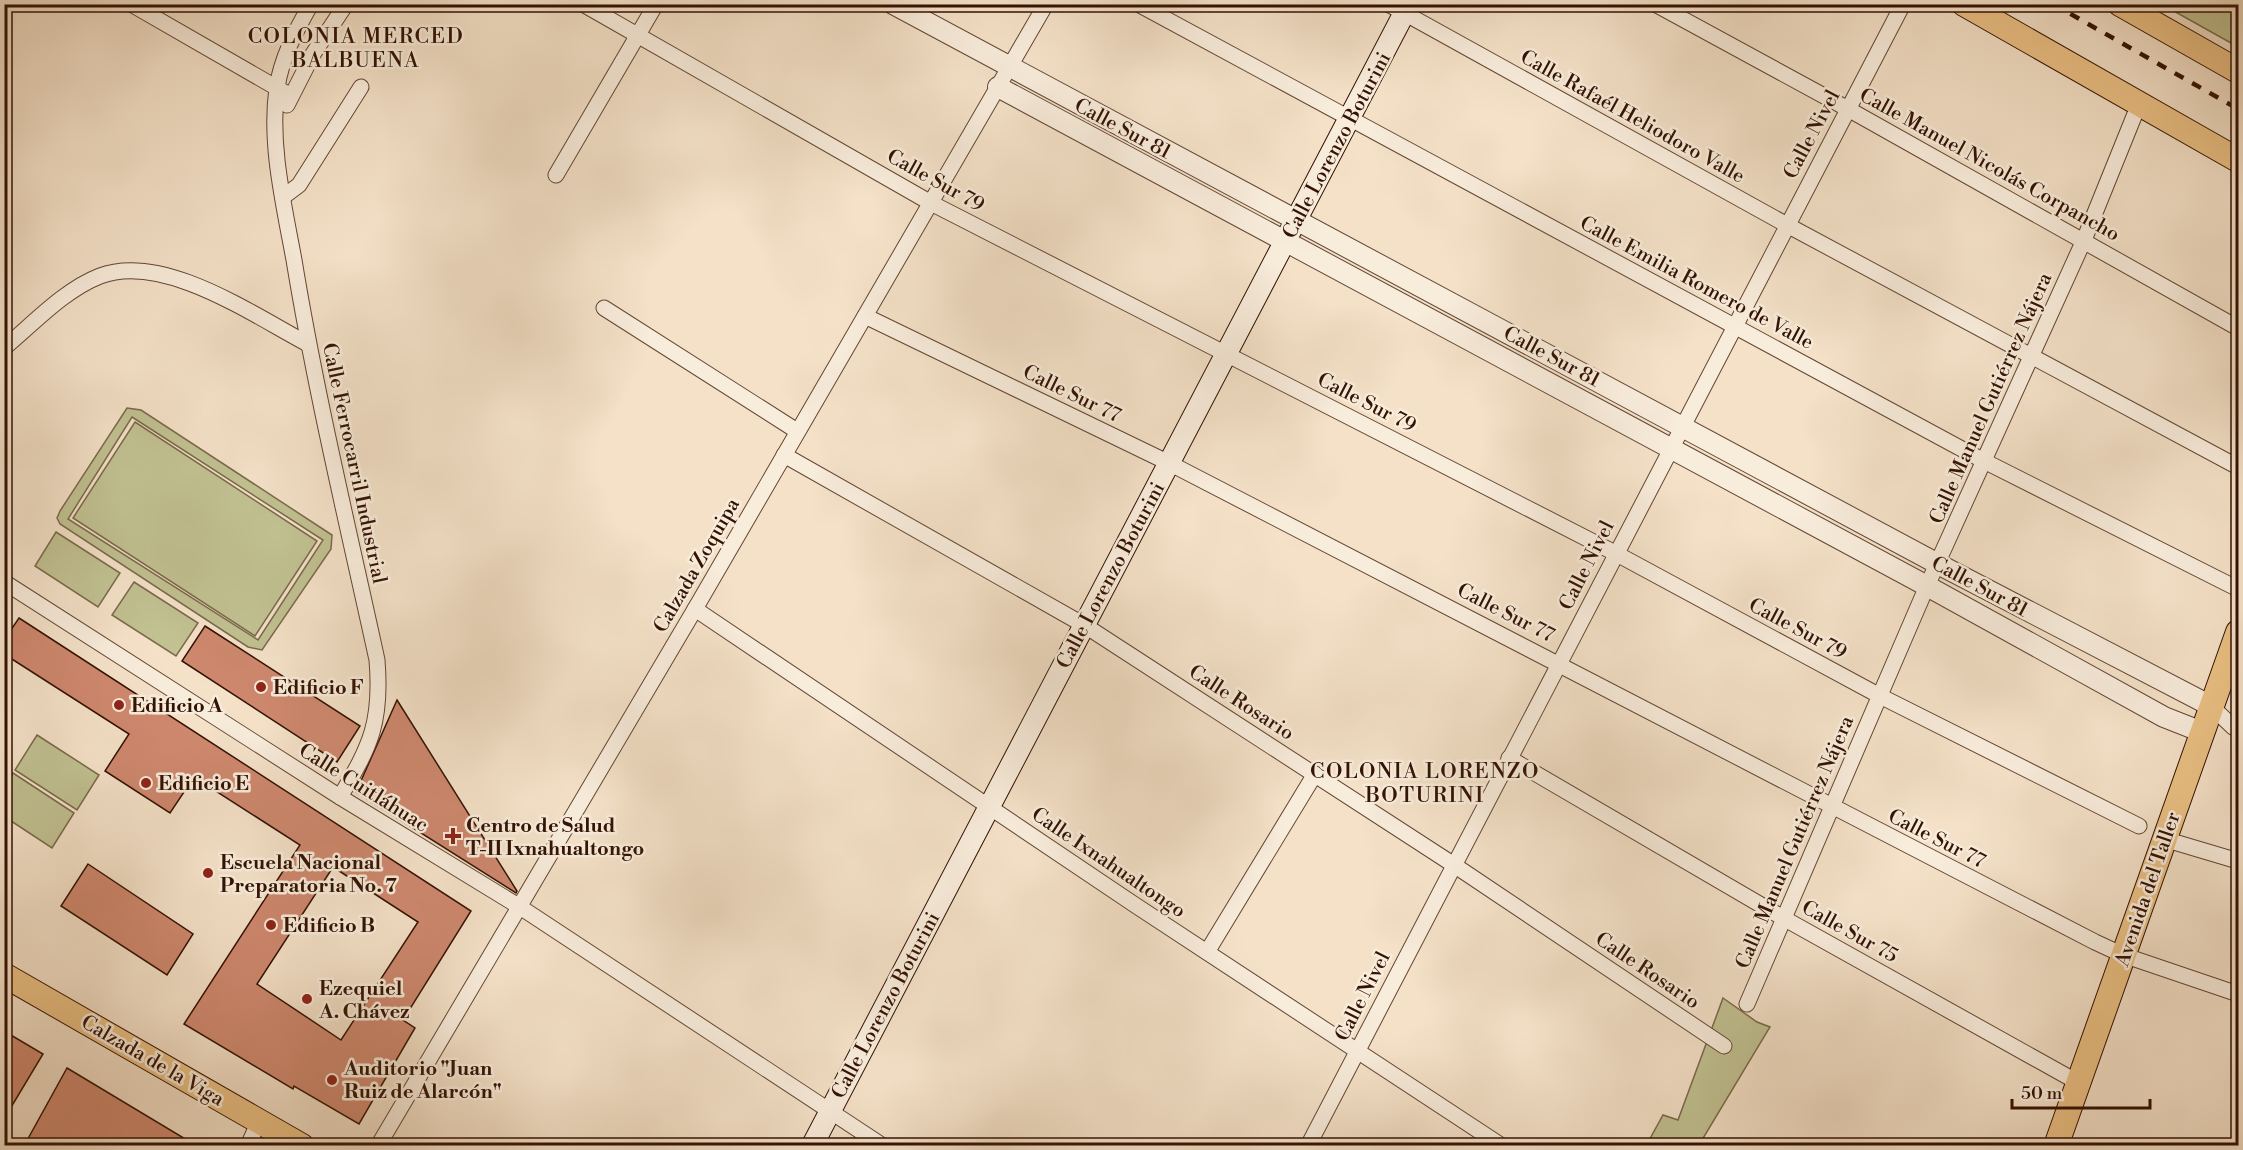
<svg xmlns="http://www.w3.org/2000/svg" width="2243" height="1150" font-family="'Libre Bodoni',serif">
<rect width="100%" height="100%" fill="#f4e1c8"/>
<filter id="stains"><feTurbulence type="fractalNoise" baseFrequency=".00333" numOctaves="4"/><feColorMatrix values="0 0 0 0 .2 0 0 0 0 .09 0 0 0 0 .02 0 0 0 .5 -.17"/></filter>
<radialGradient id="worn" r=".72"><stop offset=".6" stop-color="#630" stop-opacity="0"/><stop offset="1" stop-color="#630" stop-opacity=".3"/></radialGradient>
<g fill="#c1c192" stroke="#7a6a4a" stroke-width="1.5" fill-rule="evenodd">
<path d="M2163,5h75v42z"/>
<path d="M127,408l14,2 191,125 -1,14 -69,101 -14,-3 -188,-123 -3,-6 3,-7zM132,417l191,123 -65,100 -190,-121z"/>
<path d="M135,422l182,119 -62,95 -182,-118z"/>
<path d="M56,532l64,41 -22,34 -63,-41z"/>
<path d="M134,582l64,41 -22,33 -64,-41z"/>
<path d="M37,735l62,40 -22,35 -62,-40z"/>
<path d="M13,773l61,40 -22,35 -47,-31v-31z"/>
<path d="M1723,998l34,24 13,5 -71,118 -53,1 17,-31 15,5z"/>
</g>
<g fill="#ce886e" stroke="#331203" stroke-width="1.5" fill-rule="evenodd">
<path d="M19,618l452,293 -68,109 12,8 -56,96 -65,-38 -1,3 -109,-65 116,-179 -106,-68 -24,36 -65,-42 24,-37 -125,-80v-14zM333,867l85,55 -77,118 -84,-56z"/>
<path d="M205,626l155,100 -23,36 -155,-101z"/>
<path d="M397,700l120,191 -1,2 -160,-101z"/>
<path d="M88,864l105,70 -26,41 -106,-69z"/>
<path d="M4,1031l39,23 -39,65z"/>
<path d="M67,1068l130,78h-173z"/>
</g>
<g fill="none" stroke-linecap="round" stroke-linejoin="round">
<g stroke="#634634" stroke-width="17">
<g id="minor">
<path d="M131,4l160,92"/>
<path d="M311,4c-15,26 -30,55 -34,84 -8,56 7,117 17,172 22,134 54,267 83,400 5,62 -6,85 -37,137"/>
<path d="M583,4l348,199 684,350 265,143 259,130"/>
<path d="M1138,4l846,457 254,128"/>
<path d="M1388,4l399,221 451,242"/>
<path d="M1655,4l193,105 390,219"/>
<path d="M287,105l26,-51 33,-50"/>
<path d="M556,175l100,-171"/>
<path d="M283,197l16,-12 62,-98"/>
<path d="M604,308l193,123"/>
<path d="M865,316l304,147 926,479 28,13 115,39"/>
<path d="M4,348c29,-24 60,-58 96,-72 63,-24 153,39 208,68"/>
<path d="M784,455l300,170 370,240 270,181"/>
<path d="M4,582l336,215 180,110 363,239"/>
<path d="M695,609l440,296 367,241"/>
<path d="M2211,706l22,21 5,2"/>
<path d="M1509,758l276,161 294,164"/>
<path d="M2164,839l74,22"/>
<path d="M1207,952l108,-178"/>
<path d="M1747,1004l180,-418 157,-346 55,-136"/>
<path d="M248,1146l11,-25"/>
<path d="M378,1146l317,-537 351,-605"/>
<path d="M1308,1146l595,-1142"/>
</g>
</g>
<g stroke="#634634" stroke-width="22">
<g id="tertiary">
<path d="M893,4l1045,560 273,142"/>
<path d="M998,87l929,499 237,131 38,15"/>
</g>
</g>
<g stroke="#331203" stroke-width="23">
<path id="secondary" d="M812,1146l597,-1142"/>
</g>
<g stroke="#331203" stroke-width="26">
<g id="primary">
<path d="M1964,4l274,156"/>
<path d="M2120,4l118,67"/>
<path d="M4,975l298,171"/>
<path d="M2056,1146l182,-514"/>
</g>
</g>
<use href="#minor" stroke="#f8ecdb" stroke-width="15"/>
<use href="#tertiary" stroke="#f8ecdb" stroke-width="20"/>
<use href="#secondary" stroke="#f8ecdb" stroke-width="21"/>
<use href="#primary" stroke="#eac084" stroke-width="24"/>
<path stroke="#331203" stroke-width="4.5" stroke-dasharray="10 10" stroke-linecap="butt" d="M2053,4l185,105"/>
</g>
<g fill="#8f2418" stroke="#f8ecdb" stroke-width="2">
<circle cx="261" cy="687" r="6"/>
<circle cx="119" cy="705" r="6"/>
<circle cx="146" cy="783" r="6"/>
<path d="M450 827h6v6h6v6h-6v6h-6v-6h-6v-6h6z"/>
<circle cx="208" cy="873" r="6"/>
<circle cx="271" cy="925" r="6"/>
<circle cx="307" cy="999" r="6"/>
<circle cx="332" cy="1080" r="6"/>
</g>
<g text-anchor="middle" stroke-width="5" stroke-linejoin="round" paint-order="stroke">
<g font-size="20" fill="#331203" stroke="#f8ecdb">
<text transform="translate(1633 116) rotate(29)" y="7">Calle Rafaél Heliodoro Valle</text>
<text transform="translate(1123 128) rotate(28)" y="7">Calle Sur 81</text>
<text transform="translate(1811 134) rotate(-62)" y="7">Calle Nivel</text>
<text transform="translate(1336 145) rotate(-62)" y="7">Calle Lorenzo Boturini</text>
<text transform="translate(1990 164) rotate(29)" y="7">Calle Manuel Nicolás Corpancho</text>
<text transform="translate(936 180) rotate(29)" y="7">Calle Sur 79</text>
<text transform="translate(1697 282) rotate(28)" y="7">Calle Emilia Romero de Valle</text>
<text transform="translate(1552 356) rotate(28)" y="7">Calle Sur 81</text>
<text transform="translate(1072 393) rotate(26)" y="7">Calle Sur 77</text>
<text transform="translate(1990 398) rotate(-66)" y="7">Calle Manuel Gutiérrez Nájera</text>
<text transform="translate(1367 402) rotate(27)" y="7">Calle Sur 79</text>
<text transform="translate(355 463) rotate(78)" y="7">Calle Ferrocarril Industrial</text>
<text transform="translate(696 565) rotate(-60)" y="7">Calzada Zoquipa</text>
<text transform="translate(1586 565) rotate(-63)" y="7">Calle Nivel</text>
<text transform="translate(1110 575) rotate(-62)" y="7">Calle Lorenzo Boturini</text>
<text transform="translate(1980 586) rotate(28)" y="7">Calle Sur 81</text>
<text transform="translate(1506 612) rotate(27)" y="7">Calle Sur 77</text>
<text transform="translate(1798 628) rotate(28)" y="7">Calle Sur 79</text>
<text transform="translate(1242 702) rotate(33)" y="7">Calle Rosario</text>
<text transform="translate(364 787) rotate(32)" y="7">Calle Cuitláhuac</text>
<text transform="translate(1937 838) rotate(27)" y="7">Calle Sur 77</text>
<text transform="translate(1794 842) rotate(-67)" y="7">Calle Manuel Gutiérrez Nájera</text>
<text transform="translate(1109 862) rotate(34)" y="7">Calle Ixnahualtongo</text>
<text transform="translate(2147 889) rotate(-71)" y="7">Avenida del Taller</text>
<text transform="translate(1850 931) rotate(29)" y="7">Calle Sur 75</text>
<text transform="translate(1648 970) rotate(34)" y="7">Calle Rosario</text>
<text transform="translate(1362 996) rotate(-63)" y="7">Calle Nivel</text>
<text transform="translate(885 1005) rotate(-62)" y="7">Calle Lorenzo Boturini</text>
<text transform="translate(153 1060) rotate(30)" y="7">Calzada de la Viga</text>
</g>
<g font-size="20" font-weight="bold" fill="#331203" stroke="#f8ecdb" text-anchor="start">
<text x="273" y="694">Edificio F</text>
<text x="131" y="712">Edificio A</text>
<text x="158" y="790">Edificio E</text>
<text x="466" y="832">Centro de Salud<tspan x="466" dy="23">T-II Ixnahualtongo</tspan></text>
<text x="220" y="869">Escuela Nacional<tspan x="220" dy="23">Preparatoria No. 7</tspan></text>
<text x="283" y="932">Edificio B</text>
<text x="319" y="995">Ezequiel<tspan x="319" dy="23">A. Chávez</tspan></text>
<text x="344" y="1075">Auditorio "Juan<tspan x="344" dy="23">Ruiz de Alarcón"</tspan></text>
</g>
<g font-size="21" letter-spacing="1.5" fill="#331203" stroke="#f8ecdb">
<text x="356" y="43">COLONIA MERCED<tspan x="356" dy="24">BALBUENA</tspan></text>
<text x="1425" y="778">COLONIA LORENZO<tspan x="1425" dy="24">BOTURINI</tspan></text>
</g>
</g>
<rect width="2243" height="1150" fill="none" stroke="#f4e1c8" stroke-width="24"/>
<rect x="6" y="6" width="2231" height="1138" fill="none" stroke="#331203" stroke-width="3"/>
<rect x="12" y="12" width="2219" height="1126" fill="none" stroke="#331203" stroke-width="1.5"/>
<path d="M2012 1099v9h138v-9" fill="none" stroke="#331203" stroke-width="3"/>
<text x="2021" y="1099" font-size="18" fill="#331203" stroke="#f8ecdb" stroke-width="4.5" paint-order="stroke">50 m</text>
<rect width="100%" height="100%" filter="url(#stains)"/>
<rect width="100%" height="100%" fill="url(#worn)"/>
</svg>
